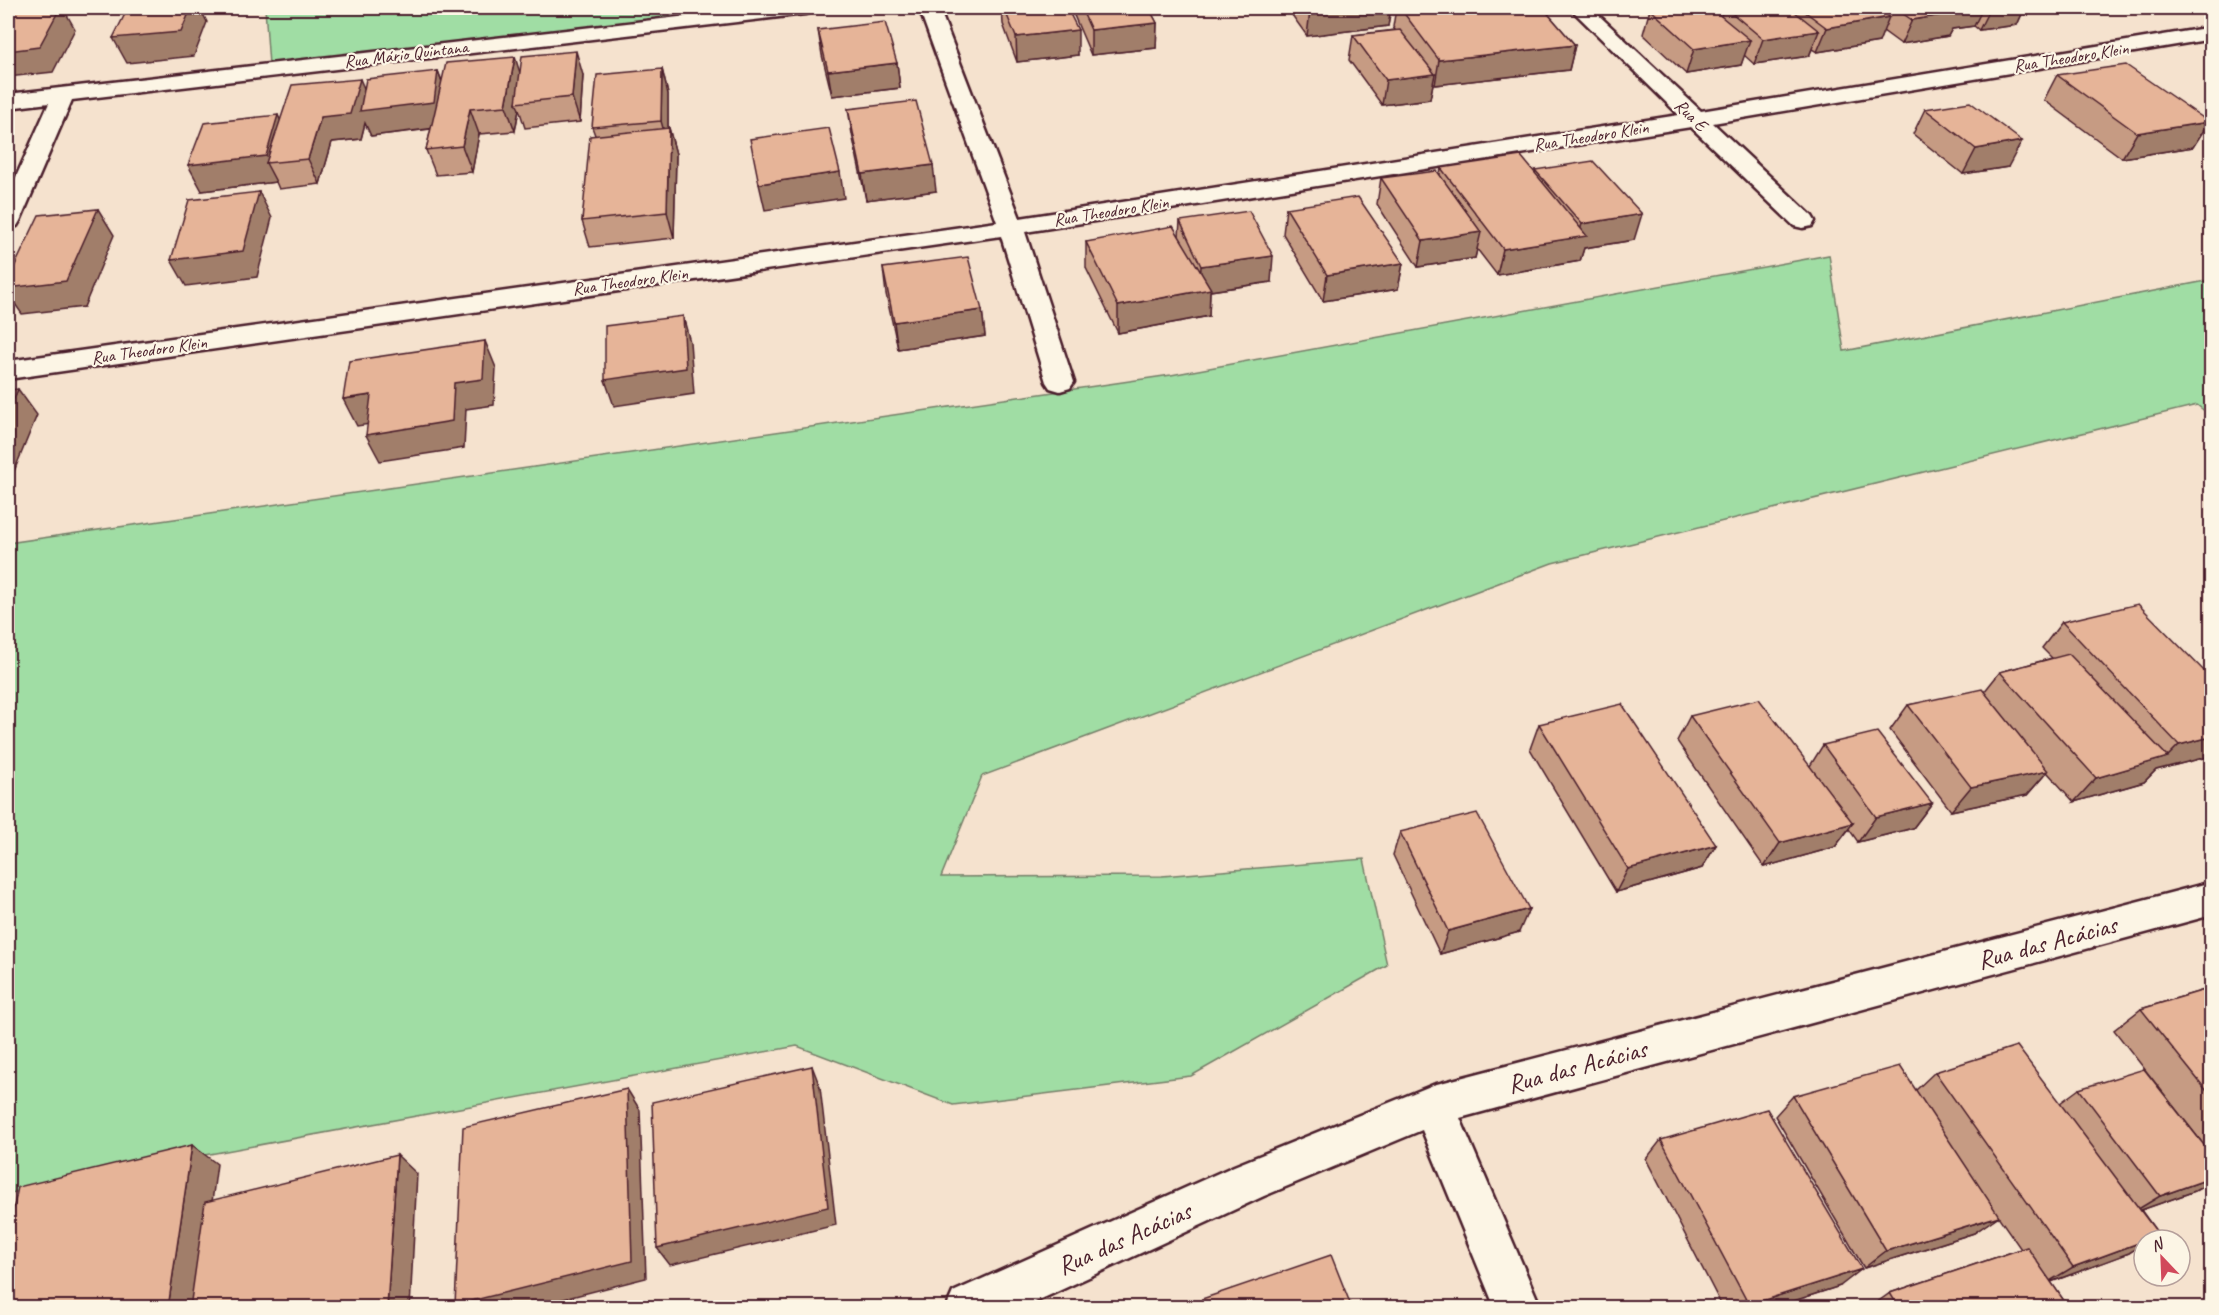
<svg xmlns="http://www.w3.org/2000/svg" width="2219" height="1315" font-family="Caveat,sans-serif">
<rect width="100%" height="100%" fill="#f5e2ce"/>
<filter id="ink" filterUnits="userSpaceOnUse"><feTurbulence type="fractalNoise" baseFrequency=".0167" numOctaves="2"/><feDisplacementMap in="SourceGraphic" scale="12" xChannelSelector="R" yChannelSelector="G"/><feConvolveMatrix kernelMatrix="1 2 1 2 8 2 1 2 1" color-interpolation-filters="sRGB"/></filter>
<g filter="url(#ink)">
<g fill="#a0dda4" stroke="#757e68" stroke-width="1.5">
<path d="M265,8h481l-477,57z"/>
<path d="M1829,255l15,96 367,-71v136l-14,-11 -645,158 -570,213 -41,101 221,-1 202,-17 23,106 -196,111 -238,29 -156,-59 -756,139 -33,9v-651l1163,-168z"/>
</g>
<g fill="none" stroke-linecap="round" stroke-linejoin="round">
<g stroke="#4a1f2b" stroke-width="5">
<g id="minor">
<path d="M757,8h58l-3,4 -7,2 -733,86 -52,121 -3,5 -9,2v-33l41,-92 -41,5v-14z"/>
<path d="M919,8h20l81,210 659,-103 -109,-107h21l110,103 511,-84v12l-499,84 99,93 3,5 -3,5 -9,2 -9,-2 -103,-99 -666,105 49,150 -4,6 -10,3 -10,-3 -4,-6 -45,-146 -993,143v-18l989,-139z"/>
<path d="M2212,882v33l-752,203 81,190h-46l-73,-178 -158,66 -242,112h-76l7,-16 281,-126 199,-81z"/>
</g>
</g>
<use href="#minor" fill="#fcf5e5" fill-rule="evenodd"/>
</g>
<g fill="#c69b83" stroke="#4a1f2b" stroke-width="1.5">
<path d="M1002,8h65l11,47 -61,7 -14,-38z"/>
<path d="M1073,8h76l8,15 -1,25 -65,7 -18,-42z"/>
<path d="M1287,8h104l-3,18 -81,10z"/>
<path d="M1396,8h147l32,37 -6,25 -134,15 -2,-2 -3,16 -48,6 -33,-45 4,-25 42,-5 -2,-3z"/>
<path d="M1724,8h339l-1,1 -40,5 -5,11 -38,5 -5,-4 -22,3 -4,7 -47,8 -18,-13 -4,11 -62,10 -5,-3 -3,7 -55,8 -10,-9 -3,10 -55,9 -43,-40 7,-25 71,7z"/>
<path d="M818,30l79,33 3,25 -68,8 -10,-41z"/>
<path d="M662,69l6,25v34h1l7,26 -2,84 -84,9 -8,-26 13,-86 -3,-8z"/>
<path d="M438,71l4,10 78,-9 63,3 -3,47 -55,6 -6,-19 -4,22 -36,3 -7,38 -36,3 -10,-25 5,-21 -60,7 -6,-13 -4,16 -29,3 -12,42 -41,5 -3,-7 -74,9 78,-71 84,-31z"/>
<path d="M2057,75l152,47 -16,25 -71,11 -78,-58z"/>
<path d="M848,109l88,82 -70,9 -14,-66z"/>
<path d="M1925,109l83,58 -45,7 -50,-40z"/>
<path d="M1441,168l94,5v-3l99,70 -50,8 -4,13 -83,14 -20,-26 -2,9 -57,9 -41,-63 4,-26 59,-4z"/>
<path d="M1286,208l117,55 -5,26 -75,12 -40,-67z"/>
<path d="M1180,221l91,61 -61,9 -1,25 -91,17 -32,-65v-26l93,-6z"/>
<path d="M883,268l99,42 3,26 -87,13 -12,-55z"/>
<path d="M2062,622l149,56v78l-55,14 -12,12 -70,20 -27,-30 -20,23 -76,16 -61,-81 18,-25 76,-13 16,-20 52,-14 -10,-10z"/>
<path d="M1690,716l120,50 13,-21 109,58 -19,25 -55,14 -9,-13 -14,18 -71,20 -87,-126z"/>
<path d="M1539,724l177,121 -14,23 -86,24 -86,-143z"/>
<path d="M1400,832l119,100 -79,22 -47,-99z"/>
<path d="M2211,988v166l-97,-124 27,-21z"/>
<path d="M1935,1072l125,31 19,-14 132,65v28l-16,9 -54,19 18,25 -8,5h-7l-15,13 -78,29 18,26h-200l21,-15 131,-44 -23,-33 -24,17 -110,35 -89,-152 18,-20 123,-6z"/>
<path d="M1661,1140l179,146 -68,22h-49l-77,-149z"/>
<path d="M1202,1299l150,9h-151z"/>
</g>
<g fill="#a17e6a" stroke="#4a1f2b" stroke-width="1.5">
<path d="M60,8h3l12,21 -22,43 -45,5v-26z"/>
<path d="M191,8h9l7,14 -13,34 -67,7 -14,-25z"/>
<path d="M1341,8h50l-3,18 -81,10 3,-25z"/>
<path d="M1960,8h23l-9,18 -22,3 -4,7 -47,8 11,-24 46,-8z"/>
<path d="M1990,8h73l-1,1 -40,5 -5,11 -38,5z"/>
<path d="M1889,17l-10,25 -62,10 10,-24z"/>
<path d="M1157,23l-1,25 -65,7v-25z"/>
<path d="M1078,30v25l-61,7 -1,-25z"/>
<path d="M1819,31l-10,25 -55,8 9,-25z"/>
<path d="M1750,40l-9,25 -55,9 8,-25z"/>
<path d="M1575,45l-6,25 -134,15 4,-25z"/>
<path d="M576,51l7,24 -3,47 -8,-25z"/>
<path d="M515,57l8,25 -7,21 3,6 -4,22 -9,-25z"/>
<path d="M897,63l3,25 -68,8 -4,-25z"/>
<path d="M662,69l6,25v52l-7,-25z"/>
<path d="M438,71l9,25 -3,31 -73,9 -6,-13 -4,16 -29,3 -12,42 -12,-25 13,-42 39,-38 11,25z"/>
<path d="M1435,74l-5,25 -48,6 4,-25z"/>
<path d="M470,109l9,25 -7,38 -10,-26z"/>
<path d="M278,115l12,26 -24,22 10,19 -74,9 -14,-26z"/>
<path d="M2209,122l-16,25 -71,11 15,-25z"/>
<path d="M669,128l7,26 -2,84 -7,-26z"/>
<path d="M2022,141l-14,26 -45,7 13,-25z"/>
<path d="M933,165l3,26 -70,9 -4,-26z"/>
<path d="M840,172l4,26 -79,12 -6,-26z"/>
<path d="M259,192l13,26 -15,59 -71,9 -15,-26z"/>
<path d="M98,209l16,26 -30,72 -62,7 -14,-20v-6z"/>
<path d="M1642,214l-8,26 -50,8 -4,13 -83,14 6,-26 75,-12 4,-13z"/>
<path d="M1481,232l-6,26 -57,9 5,-26z"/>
<path d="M1273,256l-2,26 -61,9 -1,25 -91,17v-27l82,-15 1,-25z"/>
<path d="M1403,263l-5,26 -75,12 4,-26z"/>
<path d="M982,310l3,26 -87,13 -4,-27z"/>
<path d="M683,316l7,26 4,52 -80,12 -9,-26z"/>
<path d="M485,341l11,27 -2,37 -28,4 -2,39 -84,13 -14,-26 88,-52z"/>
<path d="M18,389l19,26 -27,66 -2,1v-70z"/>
<path d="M371,395l13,27 -27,4 -14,-27z"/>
<path d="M2211,737v19l-55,14 -12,12 -70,20 22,-24 71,-21 12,-12z"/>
<path d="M2048,771l-21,24 -76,16 20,-24z"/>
<path d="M1932,803l-19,25 -55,14 18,-25z"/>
<path d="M1853,823l-18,24 -71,20 16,-24z"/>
<path d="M1716,845l-14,23 -86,24 12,-23z"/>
<path d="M1529,909l-10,23 -79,22 8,-23z"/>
<path d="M812,1066l8,21 16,138 -166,40 -13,-17z"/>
<path d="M627,1089l13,21 6,168 -118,30h-70l-3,-3z"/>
<path d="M192,1145l25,19 -19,144h-30z"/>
<path d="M397,1155l20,19 -7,134h-23z"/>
<path d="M2211,1178v4l-16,9 -65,23 30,-18z"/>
<path d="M1999,1216l-25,17 -110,35 22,-17z"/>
<path d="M2144,1241v3l-15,9 -84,31 28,-17z"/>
<path d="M1862,1269l-22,17 -68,22h-26l3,-3z"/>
</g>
<g fill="#e6b498" stroke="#4a1f2b" stroke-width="1.5">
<path d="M30,8h30l-21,39 -31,4v-41z"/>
<path d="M128,8h63l-10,24 -68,6z"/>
<path d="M1004,8h63l11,22 -62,7z"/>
<path d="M1081,8h68l8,15 -66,7z"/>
<path d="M1307,8h34l-31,3z"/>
<path d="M1400,8h143l32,37 -136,15z"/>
<path d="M1662,8h49l39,32 -56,9 -44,-40z"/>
<path d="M1726,8h64l29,23 -56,8z"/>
<path d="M1800,8h75l14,9 -62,11z"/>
<path d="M1895,8h59l6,4 -48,8z"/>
<path d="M885,22l12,41 -69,8 -10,-41z"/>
<path d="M1400,30l35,44 -49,6 -33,-45z"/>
<path d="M576,51l-4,46 -56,6 6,-47z"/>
<path d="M515,57l-9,49 -36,3 -8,37 -36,4 20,-87z"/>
<path d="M2126,65l83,57 -72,11 -80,-58z"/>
<path d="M662,69l-1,52 -69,6 5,-52z"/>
<path d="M438,71l-4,31 -74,9 6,-32z"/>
<path d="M360,79l-10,35 -29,3 -13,42 -42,4 26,-78z"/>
<path d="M916,101l17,64 -71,9 -14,-65z"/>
<path d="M1970,102l52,39 -46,8 -51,-40z"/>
<path d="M278,115l-12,41 -78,9 16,-42z"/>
<path d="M669,128l-2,84 -85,9 8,-85z"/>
<path d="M829,128l11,44 -81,12 -9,-45z"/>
<path d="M1521,156l66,80 -84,13 -62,-81z"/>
<path d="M1593,161l49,53 -60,10 -47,-54z"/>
<path d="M1437,171l44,61 -58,9 -42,-63z"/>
<path d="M259,192l-16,59 -72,9 18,-60z"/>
<path d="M1358,197l45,66 -76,12 -41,-67z"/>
<path d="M98,209l-32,72 -58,7v-8l31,-65z"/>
<path d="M1249,211l24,45 -72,10 -21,-45z"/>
<path d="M1173,226l38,63 -93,17 -32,-64z"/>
<path d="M968,257l14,53 -88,12 -11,-54z"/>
<path d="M683,316l3,52 -81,12v-54z"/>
<path d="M485,341l-2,38 -29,4 -2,38 -86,14 5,-40 -28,4 6,-38z"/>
<path d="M18,389l-10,23v-22z"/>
<path d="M2138,604l73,74v59l-32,8 -117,-123z"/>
<path d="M2069,654l99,103 -72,21 -96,-106z"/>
<path d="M1982,689l66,82 -77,16 -63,-82z"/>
<path d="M1759,699l94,124 -73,20 -90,-127z"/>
<path d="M1622,704l94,141 -88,24 -89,-145z"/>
<path d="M1877,732l55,71 -56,14 -53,-72z"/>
<path d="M1477,813l52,96 -81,22 -48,-99z"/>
<path d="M2211,988v108l-70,-87z"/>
<path d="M2017,1046l142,189 -12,5h-3v1l-71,26 -138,-195z"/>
<path d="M812,1066l16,141 -171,41 -5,-146z"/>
<path d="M1900,1066l99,150 -113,35 -93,-155z"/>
<path d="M2144,1069l67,85v24l-51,18 -81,-107z"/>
<path d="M627,1089l5,172 -177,44 8,-178z"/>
<path d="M1767,1109l95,160 -113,36 -88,-165z"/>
<path d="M192,1145l-24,163h-160v-73l10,-48z"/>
<path d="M397,1155l-10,153h-197l15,-106z"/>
<path d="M2027,1247l42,61h-170l-9,-15z"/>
<path d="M1331,1255l21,53h-147l-3,-9z"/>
</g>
</g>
<g text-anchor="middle" stroke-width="4.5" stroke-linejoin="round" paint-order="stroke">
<g font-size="18" fill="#4a1f2b" stroke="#fcf5e5">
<text transform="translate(406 54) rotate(-7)" y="6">Rua Mário Quintana</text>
<text transform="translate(2071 57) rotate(-9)" y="6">Rua Theodoro Klein</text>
<text transform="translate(1691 115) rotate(44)" y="6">Rua E</text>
<text transform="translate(1591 136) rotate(-9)" y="6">Rua Theodoro Klein</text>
<text transform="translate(1111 211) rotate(-9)" y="6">Rua Theodoro Klein</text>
<text transform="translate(630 281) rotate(-8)" y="6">Rua Theodoro Klein</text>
<text transform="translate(149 350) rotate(-8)" y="6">Rua Theodoro Klein</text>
</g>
<g font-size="26" fill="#4a1f2b" stroke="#fcf5e5">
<text transform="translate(2047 942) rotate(-15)" y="9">Rua das Acácias</text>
<text transform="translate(1577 1066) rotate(-15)" y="9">Rua das Acácias</text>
<text transform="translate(1124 1238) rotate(-24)" y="9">Rua das Acácias</text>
</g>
</g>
<rect width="2219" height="1315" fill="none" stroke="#fcf5e5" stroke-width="30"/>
<rect x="15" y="15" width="2189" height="1285" fill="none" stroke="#4a1f2b" stroke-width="2" filter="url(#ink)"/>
<g transform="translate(2162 1258) rotate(337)"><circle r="28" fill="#fcf5e5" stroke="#b59f9b" stroke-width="1.5"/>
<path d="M0-4.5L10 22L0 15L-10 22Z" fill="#d1495b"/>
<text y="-9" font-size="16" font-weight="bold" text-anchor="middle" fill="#4a1f2b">N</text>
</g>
</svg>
